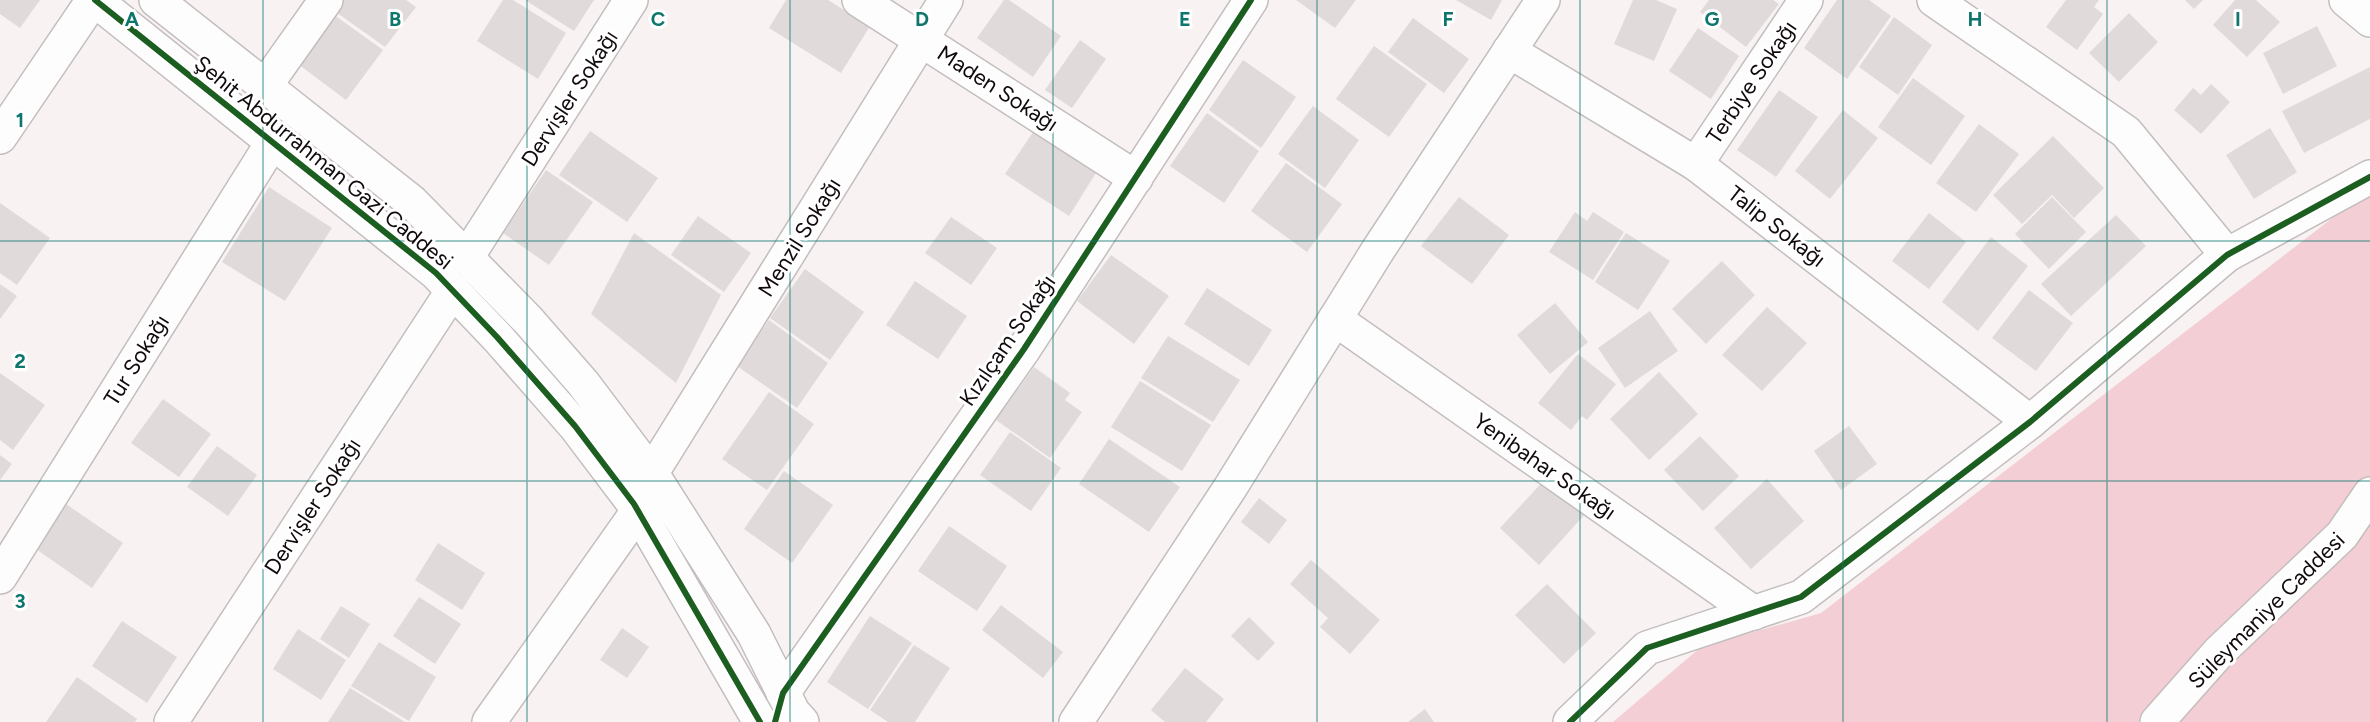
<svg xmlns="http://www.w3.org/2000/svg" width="2370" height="722" font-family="Figtree,sans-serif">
<rect width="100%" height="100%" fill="#f8f2f2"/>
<path fill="#f4ced5" d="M2370,189v533h-757l88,-75 120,-34z"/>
<g fill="#e1dadb">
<path d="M0,0h40l-20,28 -20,-14z"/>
<path d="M340,0h66l10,7 -31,40 -52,-37z"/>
<path d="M503,0h10l53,33 -28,46 -61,-38z"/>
<path d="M525,0h69l-20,31z"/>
<path d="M786,0h42l42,26 -29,47 -72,-45z"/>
<path d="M1004,0h5l52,36 -28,41 -56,-39z"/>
<path d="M1296,0h60l-21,28z"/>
<path d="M1456,0h46l-11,20z"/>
<path d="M1633,0h23l21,9 -23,52 -40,-17z"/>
<path d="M1709,0h64l6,4 -33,43 -46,-35z"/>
<path d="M1837,0h32l22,16 -44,63 -43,-31z"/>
<path d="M2066,0h33l-5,7 9,7 -26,36 -31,-23z"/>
<path d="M2185,0h18l-9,9z"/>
<path d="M2235,0h21l24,22 -33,35 -34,-32z"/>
<path d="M330,12l53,38 -37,50 -52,-39z"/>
<path d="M2129,13l29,29 -39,40 -30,-29z"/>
<path d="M1894,17l38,28 -34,50 -39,-28z"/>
<path d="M1413,18l56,41 -25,34 -56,-41z"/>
<path d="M2317,26l20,40 -54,28 -20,-41z"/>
<path d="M1698,28l41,28 -28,43 -42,-28z"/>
<path d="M1080,40l26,19 -34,49 -27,-18z"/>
<path d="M1374,46l53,38 -38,53 -53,-38z"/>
<path d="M1243,60l53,37 -35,51 -52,-38z"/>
<path d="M2370,67v52l-66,34 -22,-42z"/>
<path d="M1913,78l52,38 -34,49 -53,-38z"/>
<path d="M2211,84l19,18 -29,32 -27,-24 19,-22 8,7z"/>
<path d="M1779,90l39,27 -42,60 -39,-27z"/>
<path d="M1313,106l46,34 -34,48 -47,-34z"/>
<path d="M1843,110l35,28 -48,61 -35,-28z"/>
<path d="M1207,113l52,38 -35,52 -54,-37z"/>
<path d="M1979,124l40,30 -43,58 -40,-29z"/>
<path d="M2270,128l27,44 -43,27 -28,-44z"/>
<path d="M590,131l68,47 -31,44 -68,-47z"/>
<path d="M1033,132l63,41 -27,43 -64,-42z"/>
<path d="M2053,136l51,52 -30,30 -22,-23 -30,29 -29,-29z"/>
<path d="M1286,163l56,41 -35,48 -56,-41z"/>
<path d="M546,170l47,32 -44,63 -46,-32z"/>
<path d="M269,187l63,41 -47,73 -63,-39z"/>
<path d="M1459,197l50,38 -37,49 -51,-38z"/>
<path d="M2052,197l34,35 -37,37 -34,-35z"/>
<path d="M0,203l50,35 -33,47 -17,-12z"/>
<path d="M1575,212l12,9 6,-9 31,20 -31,48 -44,-28z"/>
<path d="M1929,213l37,29 -37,47 -37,-28z"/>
<path d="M2116,215l30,31 -75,70 -30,-32z"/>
<path d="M698,216l53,37 -27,39 -53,-37z"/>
<path d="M951,217l46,31 -26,37 -46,-32z"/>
<path d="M634,233l87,62 -45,88 -85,-69z"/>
<path d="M1626,233l44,28 -32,49 -43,-28z"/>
<path d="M1991,237l37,29 -50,65 -36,-29z"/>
<path d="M1111,255l58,41 -35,48 -57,-43z"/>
<path d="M1722,261l33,34 -49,49 -34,-35z"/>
<path d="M805,269l59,43 -34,48 -60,-42z"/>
<path d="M915,281l52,35 -29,43 -52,-34z"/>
<path d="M0,284l17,12 -17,23z"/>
<path d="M1207,288l65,42 -23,36 -65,-42z"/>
<path d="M2029,290l44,33 -37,48 -44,-33z"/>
<path d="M1555,303l33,39 -38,32 -33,-39z"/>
<path d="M1767,307l40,36 -45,48 -40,-36z"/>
<path d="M1650,311l28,40 -53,37 -27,-40z"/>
<path d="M769,320l59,43 -31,45 -60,-42z"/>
<path d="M1168,336l72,44 -27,42 -72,-44z"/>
<path d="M1578,354l38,30 -29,36 -5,-4 -11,14 -33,-27z"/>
<path d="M1034,367l36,26 -5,7 17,12 -32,46 -54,-38z"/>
<path d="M1659,372l39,42 -49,46 -39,-41z"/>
<path d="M0,373l45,32 -32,45 -13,-10z"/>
<path d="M1140,381l71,44 -29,46 -71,-44z"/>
<path d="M769,392l45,32 -47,66 -45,-31z"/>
<path d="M163,399l48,35 -32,43 -48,-34z"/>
<path d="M1849,426l28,38 -36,26 -27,-39z"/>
<path d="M1010,432l51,36 -30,43 -51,-36z"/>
<path d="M1700,436l39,40 -36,35 -39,-41z"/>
<path d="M1109,439l71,48 -31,45 -70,-48z"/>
<path d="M217,446l40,29 -29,41 -41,-29z"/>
<path d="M0,455l12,9 -12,16z"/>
<path d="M784,471l49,34 -41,58 -48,-34z"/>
<path d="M1547,477l39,36 -47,52 -39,-37z"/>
<path d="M1767,479l37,42 -53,48 -37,-41z"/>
<path d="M1259,498l28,22 -18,24 -28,-22z"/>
<path d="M63,502l60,41 -31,45 -59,-41z"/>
<path d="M949,526l58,40 -30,45 -59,-40z"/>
<path d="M438,543l47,30 -23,37 -47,-30z"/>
<path d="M1311,560l69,60 -30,34 -30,-27 8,-9 -38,-34z"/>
<path d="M1547,584l49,49 -32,31 -49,-49z"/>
<path d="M419,597l42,27 -26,40 -42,-28z"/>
<path d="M1001,605l62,47 -20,26 -61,-48z"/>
<path d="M341,606l29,18 -21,34 -29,-19z"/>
<path d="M870,616l42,27 -44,66 -41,-27z"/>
<path d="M1249,617l26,26 -17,18 -27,-25z"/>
<path d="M122,621l55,36 -30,46 -55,-37z"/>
<path d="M622,628l27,19 -22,31 -27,-18z"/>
<path d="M298,629l48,31 -25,40 -48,-31z"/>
<path d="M379,642l57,35 -27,44 -58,-35z"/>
<path d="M914,645l36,23 -35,54h-27l-18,-12z"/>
<path d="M1185,668l39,31 -18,23h-41l-14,-12z"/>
<path d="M77,677l60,42 -2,3h-89z"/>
<path d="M350,688l55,34h-77z"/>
<path d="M1425,709l9,13h-26z"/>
</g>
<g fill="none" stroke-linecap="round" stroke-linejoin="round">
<g stroke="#c4bdbe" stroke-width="36">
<g id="minor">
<path d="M859,0l277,178"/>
<path d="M1934,0l192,132 101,123"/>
<path d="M2346,0l24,20"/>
<path d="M1509,51l187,113 334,258"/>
<path d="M265,86l61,-86"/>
<path d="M0,137l93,-137"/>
<path d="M1696,164l110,-164"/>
<path d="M467,257l164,-257"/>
<path d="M1335,319l419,294"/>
<path d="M651,474l295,-474"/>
<path d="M0,577l272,-434"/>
<path d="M783,693l241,-344 227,-349"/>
<path d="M171,722l282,-432"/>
<path d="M489,722l149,-211"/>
<path d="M1076,722l154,-234 148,-238 165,-250"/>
<path d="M1570,722l77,-74 154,-51 229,-175 197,-167 143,-78"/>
<path d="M2157,722l62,-70 123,-117 28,-41"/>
</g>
</g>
<g stroke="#c4bdbe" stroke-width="36">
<g id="tertiary">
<path d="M95,0l341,273 61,64 78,89 59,78 126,218"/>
<path d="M156,0l256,202 116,118 55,63 73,97 98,154 39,78 9,10"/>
</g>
</g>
<use href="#minor" stroke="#fefdfd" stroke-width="33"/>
<use href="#tertiary" stroke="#fefdfd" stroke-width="33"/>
<g stroke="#fff" stroke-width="10">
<g id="cycleway">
<path d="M95,0l341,273 61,64 78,89 59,78 126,218"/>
<path d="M775,722l8,-29 241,-344 227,-349"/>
<path d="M1570,722l77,-74 154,-51 229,-175 197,-167 143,-78"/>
</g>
</g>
<use href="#cycleway" stroke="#1b5e20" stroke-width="6"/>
</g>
<path fill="none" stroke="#0f766e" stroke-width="1.5" stroke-opacity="0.55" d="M263,0v722M527,0v722M790,0v722M1053,0v722M1317,0v722M1580,0v722M1843,0v722M2107,0v722M0,241h2370M0,481h2370"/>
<g text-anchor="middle" stroke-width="6" stroke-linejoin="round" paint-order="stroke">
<g font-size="22" fill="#11090b" stroke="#fff">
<text transform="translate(1751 82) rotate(-56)" y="8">Terbiye Sokağı</text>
<text transform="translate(998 88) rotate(33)" y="8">Maden Sokağı</text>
<text transform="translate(569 98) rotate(-57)" y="8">Dervişler Sokağı</text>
<text transform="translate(324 162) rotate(39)" y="8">Şehit Abdurrahman Gazi Caddesi</text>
<text transform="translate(1777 226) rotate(38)" y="8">Talip Sokağı</text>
<text transform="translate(799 237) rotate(-58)" y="8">Menzil Sokağı</text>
<text transform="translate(1007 340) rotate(-56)" y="8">Kızılçam Sokağı</text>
<text transform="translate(136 360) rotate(-58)" y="8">Tur Sokağı</text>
<text transform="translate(1545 466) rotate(35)" y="8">Yenibahar Sokağı</text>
<text transform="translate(312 506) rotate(-57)" y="8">Dervişler Sokağı</text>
<text transform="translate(2266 610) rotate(-45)" y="8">Süleymaniye Caddesi</text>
</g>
</g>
<g font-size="20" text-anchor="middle" font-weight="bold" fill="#0f766e" stroke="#fff" stroke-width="6" stroke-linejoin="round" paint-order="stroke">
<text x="132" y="26">A</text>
<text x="395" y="26">B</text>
<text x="658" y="26">C</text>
<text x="922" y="26">D</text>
<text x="1185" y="26">E</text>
<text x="1448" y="26">F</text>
<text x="1712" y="26">G</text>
<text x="1975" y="26">H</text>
<text x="2238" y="26">I</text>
<text x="20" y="127">1</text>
<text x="20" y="368">2</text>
<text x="20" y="608">3</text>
</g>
</svg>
